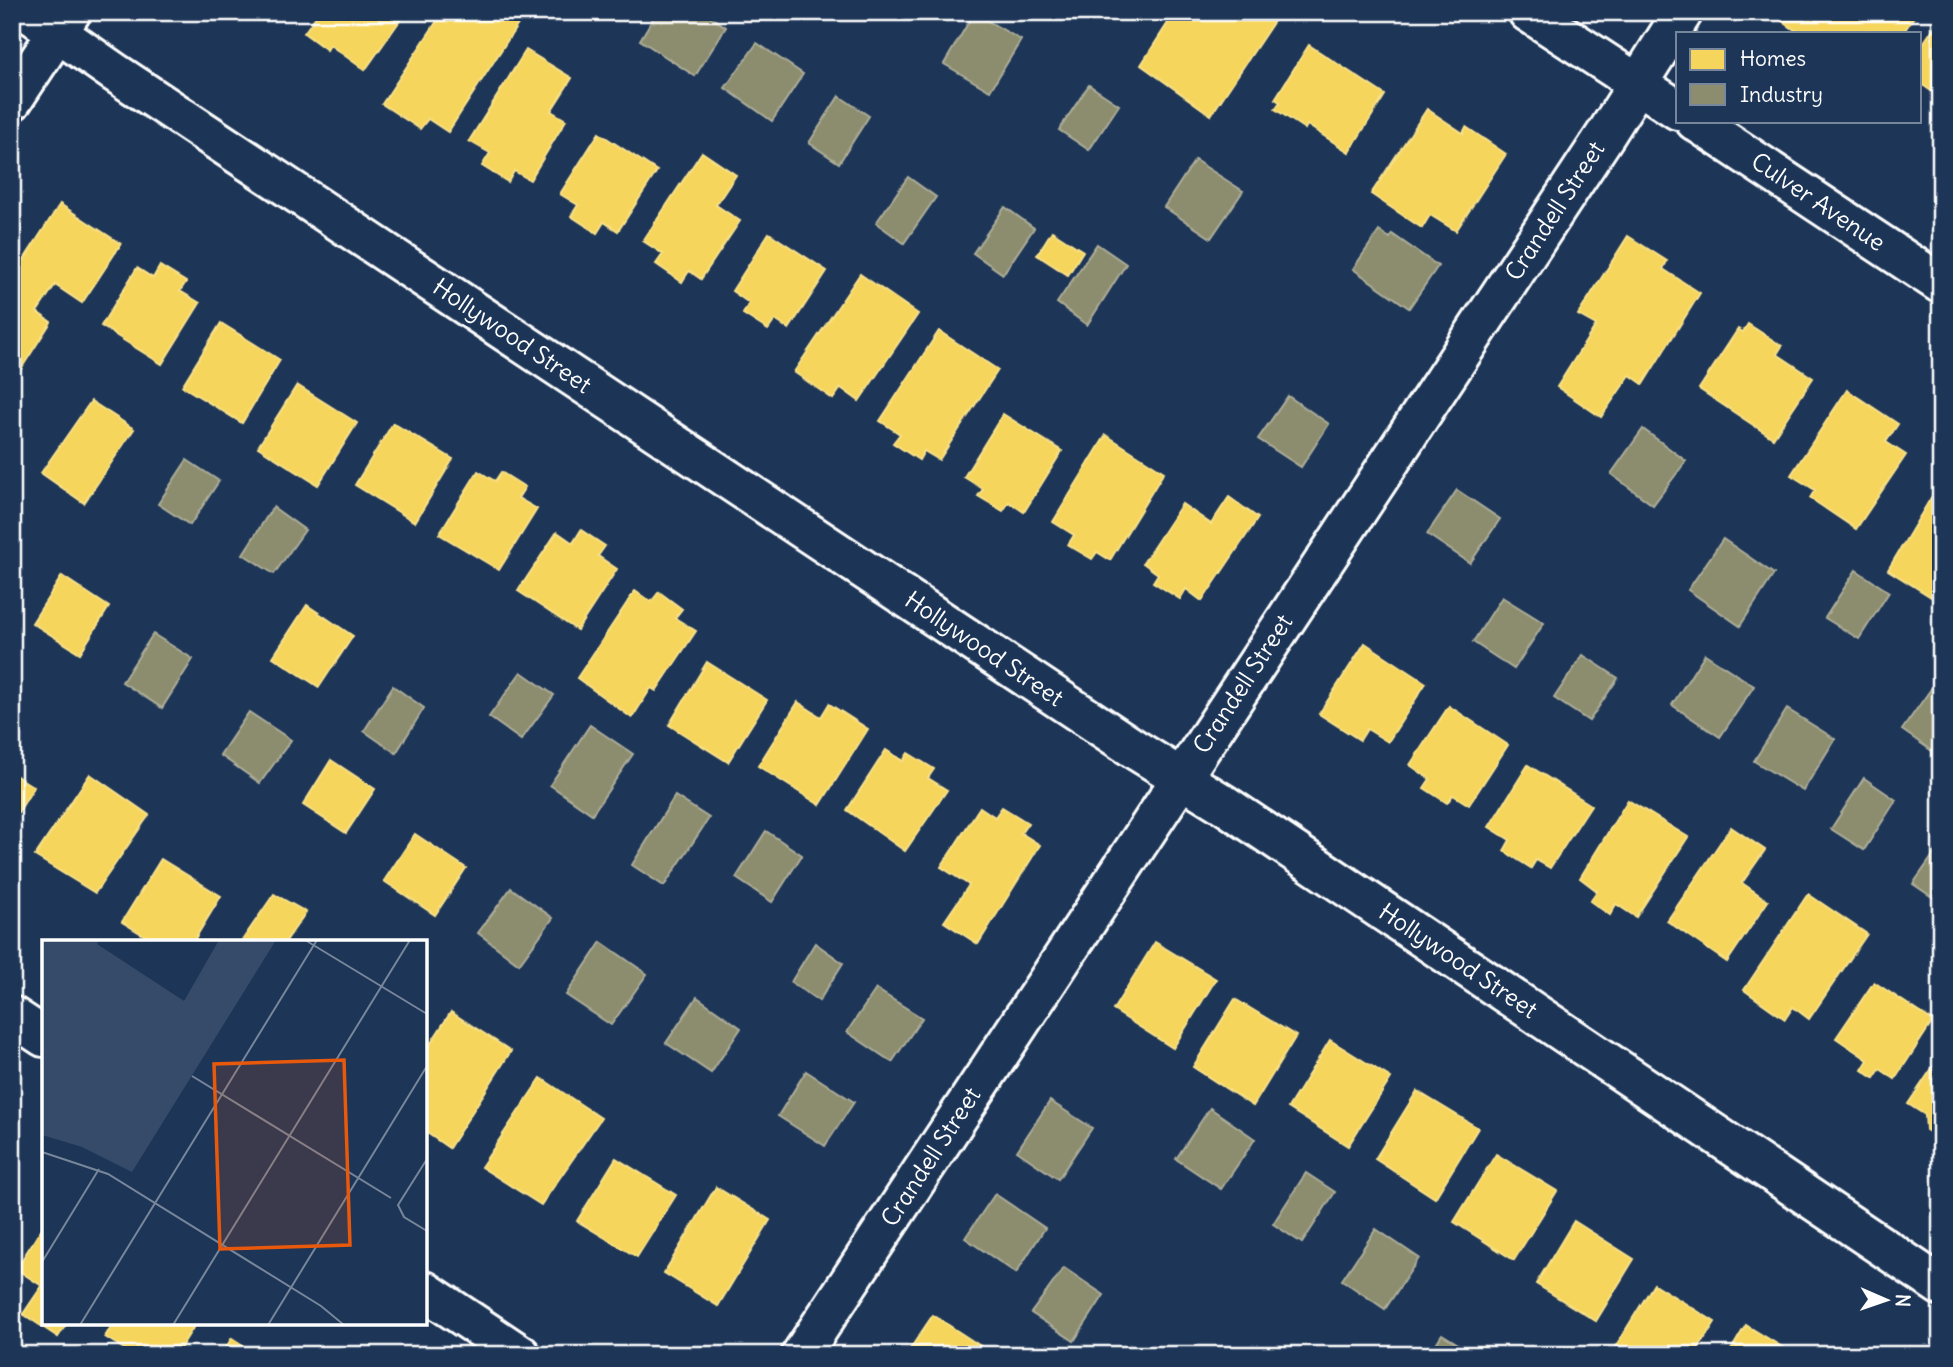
<svg xmlns="http://www.w3.org/2000/svg" width="1953" height="1367" font-family="Delius,sans-serif">
<rect width="100%" height="100%" fill="#1d3557"/>
<filter id="ink" filterUnits="userSpaceOnUse"><feTurbulence type="fractalNoise" baseFrequency=".0143" numOctaves="2"/><feDisplacementMap in="SourceGraphic" scale="14" xChannelSelector="R" yChannelSelector="G"/><feConvolveMatrix kernelMatrix="1 2 1 2 8 2 1 2 1" color-interpolation-filters="sRGB"/></filter>
<g filter="url(#ink)">
<g fill="#f6d55c" stroke="#f9e28d" stroke-width="2">
<path d="M319,12h87l-41,58 -35,-25 -3,5 -23,-17z"/>
<path d="M443,12h77l4,3 -76,117 -20,-13 -8,10 -38,-25z"/>
<path d="M1175,12h84l15,9 -63,94 -70,-50z"/>
<path d="M1788,12h129l-14,21h-104l-17,-12z"/>
<path d="M1941,17v81l-21,-15v-35z"/>
<path d="M1309,45l76,50 -36,57 -42,-27 -2,4 -30,-20 5,-7 -5,-3z"/>
<path d="M526,50l46,28 -21,33 15,9 -36,60 -16,-9 -6,11 -26,-16 8,-13 -21,-12z"/>
<path d="M1427,109l36,24 3,-6 40,27 -50,77 -26,-16 -8,13 -51,-34z"/>
<path d="M599,133l58,38 -39,60 -14,-9 -7,11 -26,-17 7,-11 -18,-11z"/>
<path d="M702,152l34,23 -20,30 24,16 -39,58 -12,-8 -7,11 -26,-18 7,-10 -20,-13z"/>
<path d="M60,204l61,40 -39,59 -27,-18 -18,27 14,10 -30,47 -9,-5v-86z"/>
<path d="M1052,231l31,20 -15,24 -31,-20z"/>
<path d="M769,233l58,38 -38,58 -14,-9 -7,10 -25,-16 6,-11 -17,-12z"/>
<path d="M1628,236l39,25 -4,8 37,24 -57,91 -13,-9 -29,42 -44,-30 39,-62 -18,-10z"/>
<path d="M160,266l26,16 -6,9 20,12 -38,61 -61,-38 36,-58 16,10z"/>
<path d="M860,274l58,40 -59,87 -18,-13 -8,11 -39,-27z"/>
<path d="M221,323l59,37 -38,63 -60,-37z"/>
<path d="M1748,324l34,22 -5,8 36,24 -40,60 -74,-49 39,-60 5,3z"/>
<path d="M939,331l59,39 -59,90 -15,-9 -5,9 -26,-17 7,-9 -20,-13z"/>
<path d="M297,385l60,38 -39,62 -60,-38z"/>
<path d="M1847,390l51,34 -12,18 20,13 -50,74 -46,-31 5,-8 -24,-15z"/>
<path d="M91,401l43,28 -50,74 -43,-30z"/>
<path d="M1003,414l59,37 -38,61 -15,-10 -6,9 -25,-15 5,-7 -19,-12z"/>
<path d="M393,423l60,36 -38,63 -60,-37z"/>
<path d="M1106,435l58,37 -54,88 -13,-8 -5,7 -24,-14 6,-10 -21,-13z"/>
<path d="M478,471l17,10 6,-9 24,15 -7,11 19,11 -38,61 -60,-36z"/>
<path d="M1941,481v110l-5,9 -48,-30z"/>
<path d="M1229,497l29,21 -56,83 -16,-12 -6,10 -27,-17 5,-8 -15,-11 39,-59 29,20z"/>
<path d="M581,530l24,16 -7,10 19,13 -40,61 -59,-39 39,-59 16,11z"/>
<path d="M62,576l47,31 -29,46 -48,-30z"/>
<path d="M635,591l16,11 8,-10 23,17 -7,9 21,13 -40,60 -5,-3 -19,30 -55,-40z"/>
<path d="M307,605l46,31 -34,51 -46,-30z"/>
<path d="M1365,643l61,40 -38,59 -21,-13 -7,11 -41,-26z"/>
<path d="M707,662l60,38 -39,62 -59,-37z"/>
<path d="M798,702l23,15 8,-13 39,25 -48,76 -62,-39z"/>
<path d="M1449,706l59,39 -39,60 -16,-10 -6,8 -23,-15 6,-9 -20,-14z"/>
<path d="M886,750l17,11 5,-8 26,16 -6,9 19,12 -42,61 -58,-41z"/>
<path d="M331,760l44,29 -29,44 -43,-28z"/>
<path d="M1528,765l63,40 -41,63 -14,-8 -5,8 -27,-17 6,-11 -21,-13z"/>
<path d="M12,773l22,14 -22,35z"/>
<path d="M90,774l59,41 -54,78 -60,-37z"/>
<path d="M1628,800l60,37 -52,80 -20,-13 -6,11 -20,-14 7,-10 -17,-13z"/>
<path d="M980,807l15,10 7,-10 26,16 -7,10 19,12 -62,99 -34,-22 25,-37 -28,-18z"/>
<path d="M1731,827l34,23 -23,33 26,18 -41,61 -60,-41z"/>
<path d="M415,834l51,34 -31,47 -51,-34z"/>
<path d="M161,859l60,37 -28,46h-38l-33,-20z"/>
<path d="M274,894l32,18 -20,29 2,1h-47z"/>
<path d="M1808,894l59,40 -58,85 -16,-12 -8,12 -41,-29z"/>
<path d="M1155,942l61,37 -43,69 -60,-38z"/>
<path d="M1874,982l59,39 -38,58 -15,-10 -6,9 -12,-8 6,-10 -32,-22z"/>
<path d="M1235,999l61,37 -43,70 -60,-39z"/>
<path d="M451,1012l60,39 -62,97 -22,-15 -2,2v-83z"/>
<path d="M1330,1040l61,38 -43,68 -60,-38z"/>
<path d="M1941,1055v84l-15,-9 -1,-15 -17,-11z"/>
<path d="M541,1078l60,40 -60,87 -60,-38z"/>
<path d="M1417,1091l61,37 -43,70 -60,-39z"/>
<path d="M1496,1154l61,37 -43,69 -60,-38z"/>
<path d="M616,1158l60,37 -39,62 -60,-36z"/>
<path d="M716,1187l54,33 -52,86 -54,-33z"/>
<path d="M1574,1221l60,38 -38,62 -60,-37z"/>
<path d="M44,1225v98h23l-9,14 -35,-23 19,-28 -26,-17z"/>
<path d="M1654,1284l61,38 -21,33h-78l-4,-3z"/>
<path d="M933,1315l55,36 -3,4h-79z"/>
<path d="M113,1323h83l-20,32h-42l-29,-18z"/>
<path d="M1746,1325l49,30h-67z"/>
<path d="M232,1338l26,17h-37z"/>
</g>
<g fill="#8c8c6e" stroke="#aeae9a" stroke-width="2">
<path d="M657,12h46l23,15 -31,49 -55,-36z"/>
<path d="M974,13l47,27 -31,51 -46,-27z"/>
<path d="M757,43l46,31 -31,47 -47,-33z"/>
<path d="M1089,85l30,20 -30,45 -30,-20z"/>
<path d="M839,96l30,20 -30,47 -30,-20z"/>
<path d="M1195,160l48,31 -32,47 -47,-31z"/>
<path d="M908,177l28,20 -32,46 -28,-20z"/>
<path d="M1005,207l29,21 -31,46 -30,-21z"/>
<path d="M1379,231l11,7 2,-4 46,32 -29,42 -56,-39z"/>
<path d="M1097,244l29,20 -39,61 -30,-22z"/>
<path d="M1288,396l41,28 -28,43 -43,-28z"/>
<path d="M1643,429l43,32 -33,44 -42,-31z"/>
<path d="M187,460l32,21 -29,44 -32,-21z"/>
<path d="M1457,490l43,29 -30,44 -43,-29z"/>
<path d="M273,507l32,23 -31,44 -31,-20z"/>
<path d="M1723,539l51,35 -34,52 -52,-36z"/>
<path d="M1856,570l33,22 -30,47 -34,-21z"/>
<path d="M1502,597l42,26 -30,46 -41,-27z"/>
<path d="M153,634l40,25 -31,49 -40,-26z"/>
<path d="M1705,654l49,32 -34,51 -48,-32z"/>
<path d="M1583,655l35,23 -29,43 -35,-23z"/>
<path d="M521,672l33,23 -33,45 -32,-23z"/>
<path d="M1936,682l5,4v54l-9,11 -30,-21z"/>
<path d="M393,686l31,22 -28,45 -32,-22z"/>
<path d="M1787,709l48,30 -32,52 -49,-30z"/>
<path d="M249,712l42,28 -31,43 -40,-28z"/>
<path d="M590,725l43,29 -41,60 -42,-29z"/>
<path d="M1864,778l32,22 -32,50 -33,-21z"/>
<path d="M675,796l34,22 -45,68 -32,-21z"/>
<path d="M766,831l36,24 -30,47 -36,-24z"/>
<path d="M1941,844v59l-28,-19z"/>
<path d="M511,888l42,30 -34,46 -41,-31z"/>
<path d="M601,942l46,32 -36,51 -45,-30z"/>
<path d="M815,943l28,20 -24,38 -28,-19z"/>
<path d="M876,989l46,29 -30,44 -45,-30z"/>
<path d="M697,997l44,31 -30,45 -45,-30z"/>
<path d="M806,1071l48,31 -29,44 -47,-30z"/>
<path d="M1050,1101l42,27 -34,51 -41,-28z"/>
<path d="M1210,1108l45,31 -34,50 -45,-30z"/>
<path d="M1306,1173l29,19 -33,51 -29,-19z"/>
<path d="M995,1194l50,34 -29,45 -51,-35z"/>
<path d="M1376,1229l43,29 -34,51 -43,-29z"/>
<path d="M1064,1268l40,27 -30,46 -43,-28z"/>
<path d="M1442,1334l31,19 -1,2h-43z"/>
<path d="M1130,1345l15,10h-22z"/>
</g>
<g fill="none" stroke-linecap="round" stroke-linejoin="round">
<g stroke="#fff" stroke-width="44">
<g id="minor">
<path d="M28,12l86,60 1022,678 89,55 716,481"/>
<path d="M1528,12l150,98"/>
<path d="M12,101l59,-89"/>
<path d="M1695,121l246,163"/>
<path d="M12,1016l32,21"/>
<path d="M425,1291l96,64"/>
<path d="M801,1355l805,-1221 77,-122"/>
</g>
</g>
<use href="#minor" stroke="#1d3557" stroke-width="38"/>
</g>
</g>
<g text-anchor="middle" stroke-width="7" stroke-linejoin="round" paint-order="stroke">
<g font-size="24" fill="#fff" stroke="#1d3557">
<text transform="translate(1818 202) rotate(34)" y="8">Culver Avenue</text>
<text transform="translate(1555 211) rotate(-57)" y="8">Crandell Street</text>
<text transform="translate(512 336) rotate(34)" y="8">Hollywood Street</text>
<text transform="translate(984 649) rotate(34)" y="8">Hollywood Street</text>
<text transform="translate(1243 684) rotate(-57)" y="8">Crandell Street</text>
<text transform="translate(1458 961) rotate(34)" y="8">Hollywood Street</text>
<text transform="translate(931 1157) rotate(-57)" y="8">Crandell Street</text>
</g>
</g>
<g transform="translate(42 940)">
<rect width="385" height="385" fill="#1d3557"/>
<path d="M0,0h57l-2,4 87,57 35,-61h57l-144,232 -50,-25 -40,-12z" fill="#364b69"/>
<path fill="none" stroke="#77869a" stroke-width="2" d="M263,0l122,74M150,136l199,122M0,212l66,22 213,132 23,19M385,219l-29,46 6,12 23,14M0,322l57,-93M38,385l237,-385M131,385l237,-385M226,385l159,-259"/>
<path fill="#e8590c" fill-opacity="0.15" stroke="#e8590c" stroke-width="3.5" d="M302,120l6,185 -130,4 -6,-185z"/>
<rect width="385" height="385" fill="none" stroke="#fff" stroke-width="3.5"/>
</g>
<rect width="1953" height="1367" fill="none" stroke="#1d3557" stroke-width="42"/>
<rect x="21" y="21" width="1911" height="1325" fill="none" stroke="#fff" stroke-width="2.5" filter="url(#ink)"/>
<rect x="1676" y="32" width="245" height="91" fill="#1d3557" stroke="#77869a" stroke-width="2"/>
<rect x="1690" y="49" width="35" height="21" fill="#f6d55c" stroke="#77869a" stroke-width="2"/>
<text x="1740" y="66" font-size="21" fill="#ffffff">Homes</text>
<rect x="1690" y="84" width="35" height="21" fill="#8c8c6e" stroke="#77869a" stroke-width="2"/>
<text x="1740" y="102" font-size="21" fill="#ffffff">Industry</text>
<g transform="translate(1886 1300) rotate(92)" stroke="#1d3557" stroke-width="5" paint-order="stroke">
<path d="M0-5L12 26L0 18L-12 26Z" fill="#ffffff"/>
<text y="-10" font-size="19" font-weight="bold" text-anchor="middle" fill="#ffffff">N</text>
</g>
</svg>
